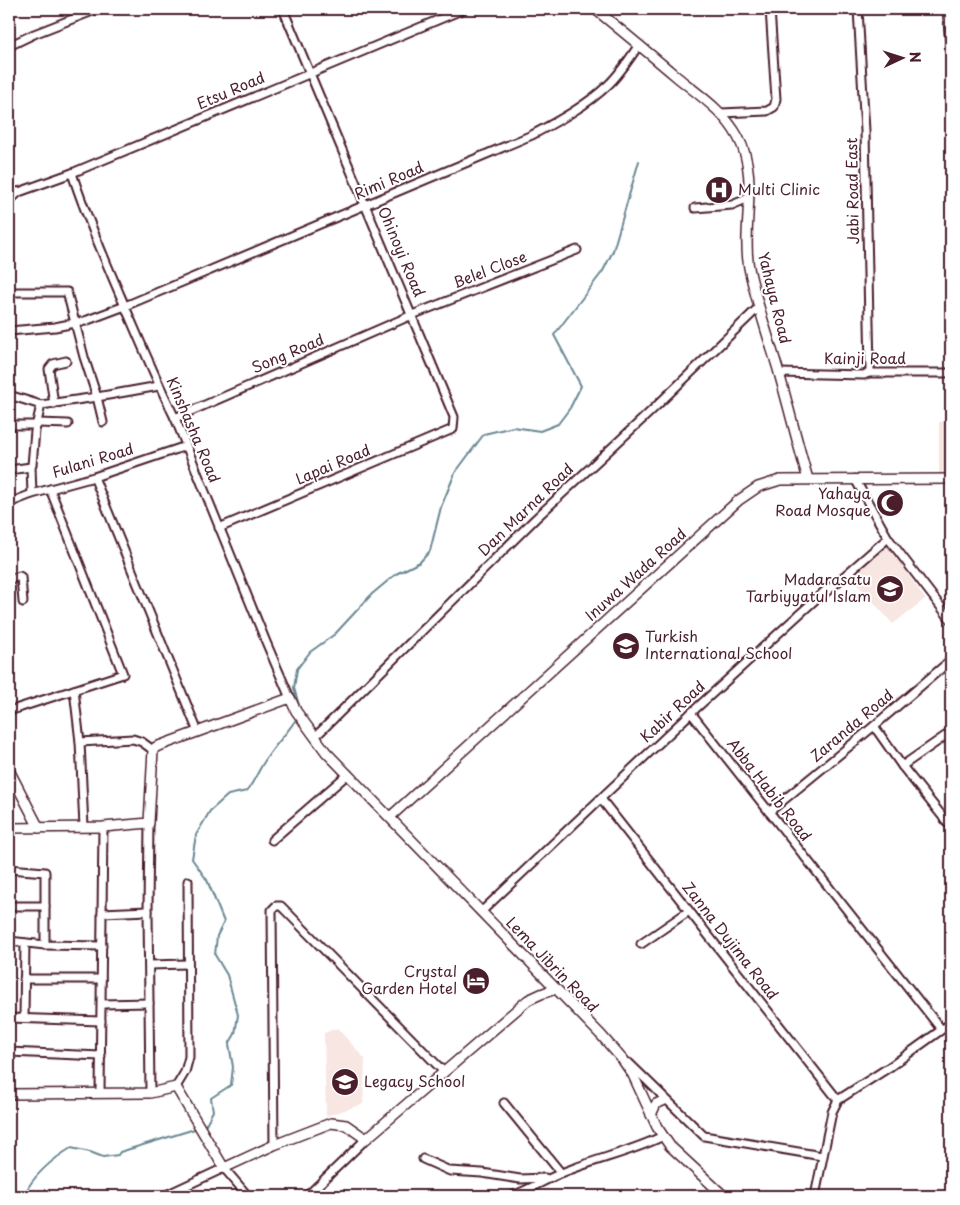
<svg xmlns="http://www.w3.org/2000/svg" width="960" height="1205" font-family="'Playpen Sans',sans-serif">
<rect width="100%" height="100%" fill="#fff"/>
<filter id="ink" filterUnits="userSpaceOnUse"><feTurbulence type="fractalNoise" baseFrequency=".02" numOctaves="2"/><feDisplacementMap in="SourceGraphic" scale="10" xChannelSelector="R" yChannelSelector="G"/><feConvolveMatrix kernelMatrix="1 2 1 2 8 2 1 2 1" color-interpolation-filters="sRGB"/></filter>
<g filter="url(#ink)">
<g fill="#f7e6e2">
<path d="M951,421v53h-12v-52z"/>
<path d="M887,544l38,55 -32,25 -41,-46z"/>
<path d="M337,1028l28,31 -2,45 -37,12 -2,-83z"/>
</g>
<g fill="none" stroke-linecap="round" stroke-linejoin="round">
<g stroke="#698893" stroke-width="2">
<path d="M301,712l-7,-24 3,-19 13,-17 25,-18 37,-40 24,-20 24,-12 10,-11 11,-44 14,-34 29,-39 29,-7 27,4 18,-7 12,-16 11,-22 -27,-51 49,-64 10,-20 26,-90"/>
<path d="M203,1127l2,-1 8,-15 -2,-13 20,-13 2,-18 -4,-23 6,-10 3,-19 -11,-40 -12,-20 2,-19 7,-14 -17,-42 -15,-21 4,-24 14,-24 18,-16 19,-4c8,-11 13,-24 21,-35 9,-13 20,-24 29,-38"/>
<path d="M24,1196c7,-19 30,-38 47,-48l19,4 13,5 15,-2 2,-3 78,-24"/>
</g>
<g stroke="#4a1f2b" stroke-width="11">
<g id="minor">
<path d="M858,9l7,122 5,239 -2,3"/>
<path d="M947,9l4,48"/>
<path d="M9,46l25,-12 64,-25"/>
<path d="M721,113l46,-2 7,-4 2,-8 -6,-90"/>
<path d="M72,173c13,41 31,82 48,122 18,41 35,83 55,123l91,224 24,56"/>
<path d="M9,191l10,1 53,-19 392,-164"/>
<path d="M9,201l10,-9"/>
<path d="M695,208l37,-3 17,-7"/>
<path d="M9,292h58l17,65 13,40 6,25"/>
<path d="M9,331l46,-4 30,-6 40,-15 407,-171c26,-14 54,-29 76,-50 12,-11 21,-26 31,-40"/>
<path d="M779,373l85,2 4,-2h83"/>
<path d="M9,395l32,10 56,-8 62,-11"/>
<path d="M54,404l-5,-35 4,-5 13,-3"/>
<path d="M175,418l237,-103 165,-65"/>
<path d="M38,423l30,1"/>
<path d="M9,425h28"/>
<path d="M9,470l22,-3"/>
<path d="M94,477l104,255"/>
<path d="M855,479l33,59 63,82"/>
<path d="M32,494l-1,-27 1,-2 3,-34 6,-26"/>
<path d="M9,503l23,-9 62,-17 92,-31"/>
<path d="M219,528l234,-99 1,-12 -171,-408"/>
<path d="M9,580l10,-4 2,1 2,25"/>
<path d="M827,589l-136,124 250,316"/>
<path d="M826,592l62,-54"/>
<path d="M74,690l6,52 4,85"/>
<path d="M9,711l114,-37 -73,-185"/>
<path d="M874,726l28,40 49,61"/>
<path d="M315,737l220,-218 113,-105 111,-107"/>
<path d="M80,742l53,-3 9,3 11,8"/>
<path d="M902,766l49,-34"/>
<path d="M601,799l237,301"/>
<path d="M769,812l105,-86 77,-66"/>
<path d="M149,823l-1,88 2,182"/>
<path d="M272,840l76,-66"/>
<path d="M9,869l36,3v73"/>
<path d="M9,906h36"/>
<path d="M481,912l212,-201"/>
<path d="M102,913l46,-2"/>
<path d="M9,941l36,4 57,1"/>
<path d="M641,944l48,-33"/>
<path d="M149,965l39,-1"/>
<path d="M24,979h77"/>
<path d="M102,1004l47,-1"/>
<path d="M9,1018l92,3"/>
<path d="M24,1018l1,-75"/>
<path d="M9,1052l92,4"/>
<path d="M629,1063l75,73 118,20"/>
<path d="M176,1087l9,-15 4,-15 -1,-176"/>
<path d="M100,1093l3,-266"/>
<path d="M504,1103l57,70"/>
<path d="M274,1145l-2,-235 4,-4h5l163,166"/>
<path d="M423,1159l27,12 32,2 38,6 25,-1"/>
<path d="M164,1196l60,-28 24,28"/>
<path d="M307,1196l59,-57"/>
<path d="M512,1196c21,-8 39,-20 60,-27 31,-12 61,-18 91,-33"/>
<path d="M815,1196l17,-84 6,-12 53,-34 60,-43"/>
</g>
</g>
<g stroke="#4a1f2b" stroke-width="12">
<g id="tertiary">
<path d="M595,9c27,22 55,45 82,68 22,18 47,34 61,60 22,40 3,88 11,131 7,33 18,65 28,98 11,38 20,76 31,113"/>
<path d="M9,770l30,58"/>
<path d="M390,817l349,-317 19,-13 22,-7 171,-1"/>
<path d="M9,828l94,-1 46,-4 4,-73 3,-3 134,-49 6,13 30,41 275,283 21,24 11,16 24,52 13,19 54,50"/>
<path d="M9,1094l141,-1 26,-6 48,81 50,-23 57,-22 15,2 20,14 162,-139 13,-6 14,-5"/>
<path d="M651,1115l5,-11 9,-4"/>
</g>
</g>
<use href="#minor" stroke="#fff" stroke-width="7"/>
<use href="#tertiary" stroke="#fff" stroke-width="9"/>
</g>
</g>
<defs>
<g id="hospital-disc" transform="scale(1.4375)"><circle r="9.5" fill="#4a1f2b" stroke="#fff"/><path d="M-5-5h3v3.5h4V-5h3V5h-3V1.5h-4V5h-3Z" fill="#fff"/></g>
<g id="mosque-disc" transform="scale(1.4375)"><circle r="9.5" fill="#4a1f2b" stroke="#fff"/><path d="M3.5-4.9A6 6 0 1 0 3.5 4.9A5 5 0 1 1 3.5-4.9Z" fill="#fff"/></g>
<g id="school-disc" transform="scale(1.4375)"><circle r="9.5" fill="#4a1f2b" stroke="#fff"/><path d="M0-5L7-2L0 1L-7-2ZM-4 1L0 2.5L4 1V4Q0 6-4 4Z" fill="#fff"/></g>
<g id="hotel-disc" transform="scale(1.4375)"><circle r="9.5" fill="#4a1f2b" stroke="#fff"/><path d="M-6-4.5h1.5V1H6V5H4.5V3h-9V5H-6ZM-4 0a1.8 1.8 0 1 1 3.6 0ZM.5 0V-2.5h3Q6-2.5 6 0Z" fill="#fff"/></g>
</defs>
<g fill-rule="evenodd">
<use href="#hospital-disc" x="719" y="190"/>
<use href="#mosque-disc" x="890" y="503"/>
<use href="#school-disc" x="890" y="589"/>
<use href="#school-disc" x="626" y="646"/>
<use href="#hotel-disc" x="476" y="981"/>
<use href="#school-disc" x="345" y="1082"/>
</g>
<g text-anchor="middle" stroke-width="4" stroke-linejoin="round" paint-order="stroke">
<g font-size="15" fill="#4a1f2b" stroke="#fff">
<text transform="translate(231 91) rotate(-23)" y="5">Etsu Road</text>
<text transform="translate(389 181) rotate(-23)" y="5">Rimi Road</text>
<text transform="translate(853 191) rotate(-91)" y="5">Jabi Road East</text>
<text transform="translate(401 252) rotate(67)" y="5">Ohinoyi Road</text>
<text transform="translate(490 270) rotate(-21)" y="5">Belel Close</text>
<text transform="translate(774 298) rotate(76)" y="5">Yahaya Road</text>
<text transform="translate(288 354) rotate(-23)" y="5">Song Road</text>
<text x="865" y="364">Kainji Road</text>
<text transform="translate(193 430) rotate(67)" y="5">Kinshasha Road</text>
<text transform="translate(93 461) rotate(-17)" y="5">Fulani Road</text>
<text transform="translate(333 465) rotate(-23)" y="5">Lapai Road</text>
<text transform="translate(526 510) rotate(-44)" y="5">Dan Marna Road</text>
<text transform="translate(636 575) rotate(-42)" y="5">Inuwa Wada Road</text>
<text transform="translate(673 712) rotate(-43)" y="5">Kabir Road</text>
<text transform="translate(852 726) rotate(-40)" y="5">Zaranda Road</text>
<text transform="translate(769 790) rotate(52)" y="5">Abba Habib Road</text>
<text transform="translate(730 941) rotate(52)" y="5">Zanna Dujima Road</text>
<text transform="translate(552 965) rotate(46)" y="5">Lema Jibrin Road</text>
</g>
<g font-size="15" fill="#4a1f2b" stroke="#fff" text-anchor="start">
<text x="738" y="195">Multi Clinic</text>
<text x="871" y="499" text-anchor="end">Yahaya<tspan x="871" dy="17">Road Mosque</tspan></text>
<text x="871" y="585" text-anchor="end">Madarasatu<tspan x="871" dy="17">Tarbiyyatul Islam</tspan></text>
<text x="645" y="642">Turkish<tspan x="645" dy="17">International School</tspan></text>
<text x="457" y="977" text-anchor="end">Crystal<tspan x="457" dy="17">Garden Hotel</tspan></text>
<text x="364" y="1087">Legacy School</text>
</g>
</g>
<rect width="960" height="1205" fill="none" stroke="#fff" stroke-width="30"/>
<rect x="15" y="15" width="930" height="1175" fill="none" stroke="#4a1f2b" stroke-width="2" filter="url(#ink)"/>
<g transform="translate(902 58) rotate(86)" stroke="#ffffff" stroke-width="4" paint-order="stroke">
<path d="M0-4L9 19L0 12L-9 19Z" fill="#4a1f2b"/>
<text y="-8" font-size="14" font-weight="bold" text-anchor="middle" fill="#4a1f2b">N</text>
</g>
</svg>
